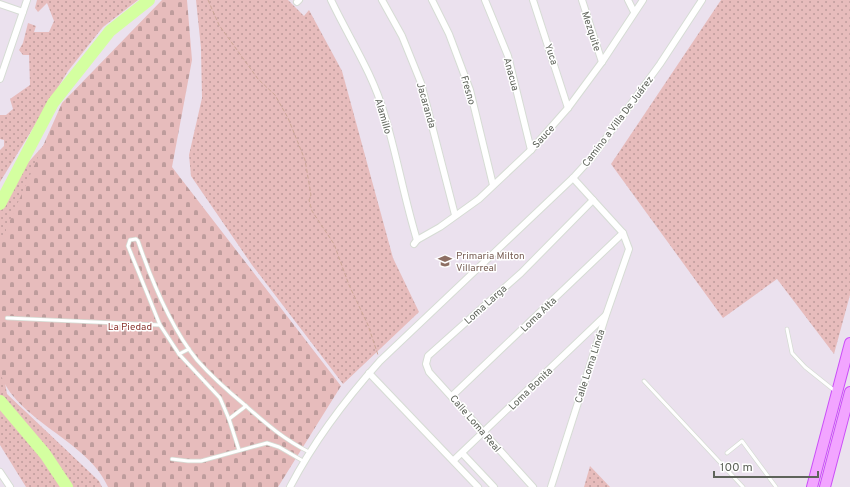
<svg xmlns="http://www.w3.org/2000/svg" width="850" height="487" font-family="Overpass,sans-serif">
<defs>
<pattern id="grass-dots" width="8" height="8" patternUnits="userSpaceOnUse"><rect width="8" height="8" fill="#e7bcbc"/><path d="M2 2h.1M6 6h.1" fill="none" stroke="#be9c9c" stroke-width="1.8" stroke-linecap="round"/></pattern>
<pattern id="cemetery-stones" width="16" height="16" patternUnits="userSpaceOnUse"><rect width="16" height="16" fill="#e7bcbc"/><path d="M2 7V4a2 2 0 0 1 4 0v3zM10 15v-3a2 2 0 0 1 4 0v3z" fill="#be9c9c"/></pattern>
</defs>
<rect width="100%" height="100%" fill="#ebe1ee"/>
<g fill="url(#grass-dots)">
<path d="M37,0h101l-35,27 -35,44 -68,111v-32l4,-4v-6l-4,-1v-24h6l7,-6 -3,-10 20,-14 -1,-30h-6l-4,-5 4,-7 5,-20 8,3 -2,6h15l5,-11 -7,-18 -9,9 -3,-4z"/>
<path d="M196,0h92l16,16 5,-6 33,61 51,187 26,54 -76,72 -91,-119 -61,-89 -2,-21 13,-57 -1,-50z"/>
<path d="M721,0h129v295l-16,59 -57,-75 -54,39 -112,-154z"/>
<path d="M58,129l-58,154v-89z"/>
<path d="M0,354l7,40 92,87 3,6h-76l-26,-42z"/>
<path d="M590,466l20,21h-26z"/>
</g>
<path fill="url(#cemetery-stones)" d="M162,0h25l5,60 -20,107 169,219 -63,101h-170c-19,-46 -95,-68 -108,-115v-129l62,-140z"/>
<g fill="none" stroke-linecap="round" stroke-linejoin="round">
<g stroke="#d4ffa0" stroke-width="12">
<path d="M0,204l53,-101 57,-72 39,-31"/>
<path d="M0,401l45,53 22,33"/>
</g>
<g stroke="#d6dcd4" stroke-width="4.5">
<g id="service">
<path d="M7,318l153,7"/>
<path d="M787,329l5,24 13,14 30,24"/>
<path d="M179,354l10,-5"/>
<path d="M644,381l99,106"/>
<path d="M229,419l17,-13"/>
<path d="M239,450l-10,-31 -9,-21 -41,-44 -19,-29 -32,-79 2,-6 6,-1 2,2c13,38 34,88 59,119 15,17 32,32 49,46 20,18 39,34 63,46"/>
<path d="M727,453l15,-12 34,46"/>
<path d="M172,459l16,2h13l66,-18 12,4 24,14"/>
</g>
</g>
<g stroke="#d6dcd4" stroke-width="8">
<g id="minor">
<path d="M331,0c18,38 41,72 53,113 13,42 20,85 33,127"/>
<path d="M382,0l20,36 19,47 34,132"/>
<path d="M432,0l17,34 21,56 23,95"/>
<path d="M485,0l23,56 23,94"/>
<path d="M533,0l35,108"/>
<path d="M582,0l20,62"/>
<path d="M628,0l6,12"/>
<path d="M297,2l2,-2"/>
<path d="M0,4l23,8"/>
<path d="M0,79l27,-79"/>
<path d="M414,244l3,-4 23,-13 39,-28 52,-49 37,-42 34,-46 41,-62"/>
<path d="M369,373l109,114"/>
<path d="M452,396l171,-163"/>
<path d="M462,453l32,34"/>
<path d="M454,460l151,-144"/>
<path d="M0,472l10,15"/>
<path d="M290,487c24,-46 55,-87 90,-126l193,-183 20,-22 67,-92 42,-64"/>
<path d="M533,487l-104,-115 -3,-8 2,-8 93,-83 72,-73"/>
<path d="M551,487l55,-172 23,-66 -6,-16 -50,-55"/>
</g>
</g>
<g stroke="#cb4ff8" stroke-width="12">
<g id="primary">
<path d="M812,487l38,-144"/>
<path d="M825,487l25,-95"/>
</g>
</g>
<path stroke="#cda797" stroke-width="1" stroke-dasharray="4 2" stroke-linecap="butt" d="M208,0l11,25 39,54 17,16 13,23 17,42 6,35 -2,5 3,11 22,33 15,41 19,40 10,30"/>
<use href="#service" stroke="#fff" stroke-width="3"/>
<use href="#minor" stroke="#fff" stroke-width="6"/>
<use href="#primary" stroke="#f2a5ff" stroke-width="10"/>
</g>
<defs>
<g id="school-bare" transform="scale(1.08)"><path d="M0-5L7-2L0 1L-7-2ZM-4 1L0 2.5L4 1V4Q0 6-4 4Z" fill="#8d6e63" stroke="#fff" stroke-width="2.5" paint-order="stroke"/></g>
</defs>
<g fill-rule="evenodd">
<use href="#school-bare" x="445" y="261"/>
</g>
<g text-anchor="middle" stroke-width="3" stroke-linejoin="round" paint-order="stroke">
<g font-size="10" fill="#5e635a" stroke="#fff">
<text transform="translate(592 31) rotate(72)" y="4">Mezquite</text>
<text transform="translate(552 54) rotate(72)" y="4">Yuca</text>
<text transform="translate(512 74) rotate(75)" y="4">Anacua</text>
<text transform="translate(469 90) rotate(74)" y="4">Fresno</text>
<text transform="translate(427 105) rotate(74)" y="4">Jacaranda</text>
<text transform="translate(384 116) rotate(74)" y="4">Alamillo</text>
<text transform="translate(617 121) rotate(-53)" y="4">Camino a Villa De Juárez</text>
<text transform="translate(543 136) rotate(-48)" y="4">Sauce</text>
<text transform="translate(485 304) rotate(-42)" y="4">Loma Larga</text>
<text transform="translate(538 314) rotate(-44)" y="4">Loma Alta</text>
<text transform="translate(589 366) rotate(-72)" y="4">Calle Loma Linda</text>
<text transform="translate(530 388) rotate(-44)" y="4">Loma Bonita</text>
<text transform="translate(476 423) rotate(49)" y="4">Calle Loma Real</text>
</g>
<g font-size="10" fill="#785e54" stroke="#fff" text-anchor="start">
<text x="456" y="259">Primaria Milton<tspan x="456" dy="12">Villarreal</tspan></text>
</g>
<g font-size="10" fill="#8a3731" stroke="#fff">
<text x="130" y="330">La Piedad</text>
</g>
</g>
<path d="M714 471v6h104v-6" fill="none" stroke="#5e635a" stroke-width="2"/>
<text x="720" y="471" font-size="12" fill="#5e635a" stroke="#ffffff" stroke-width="3" paint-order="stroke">100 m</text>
</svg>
